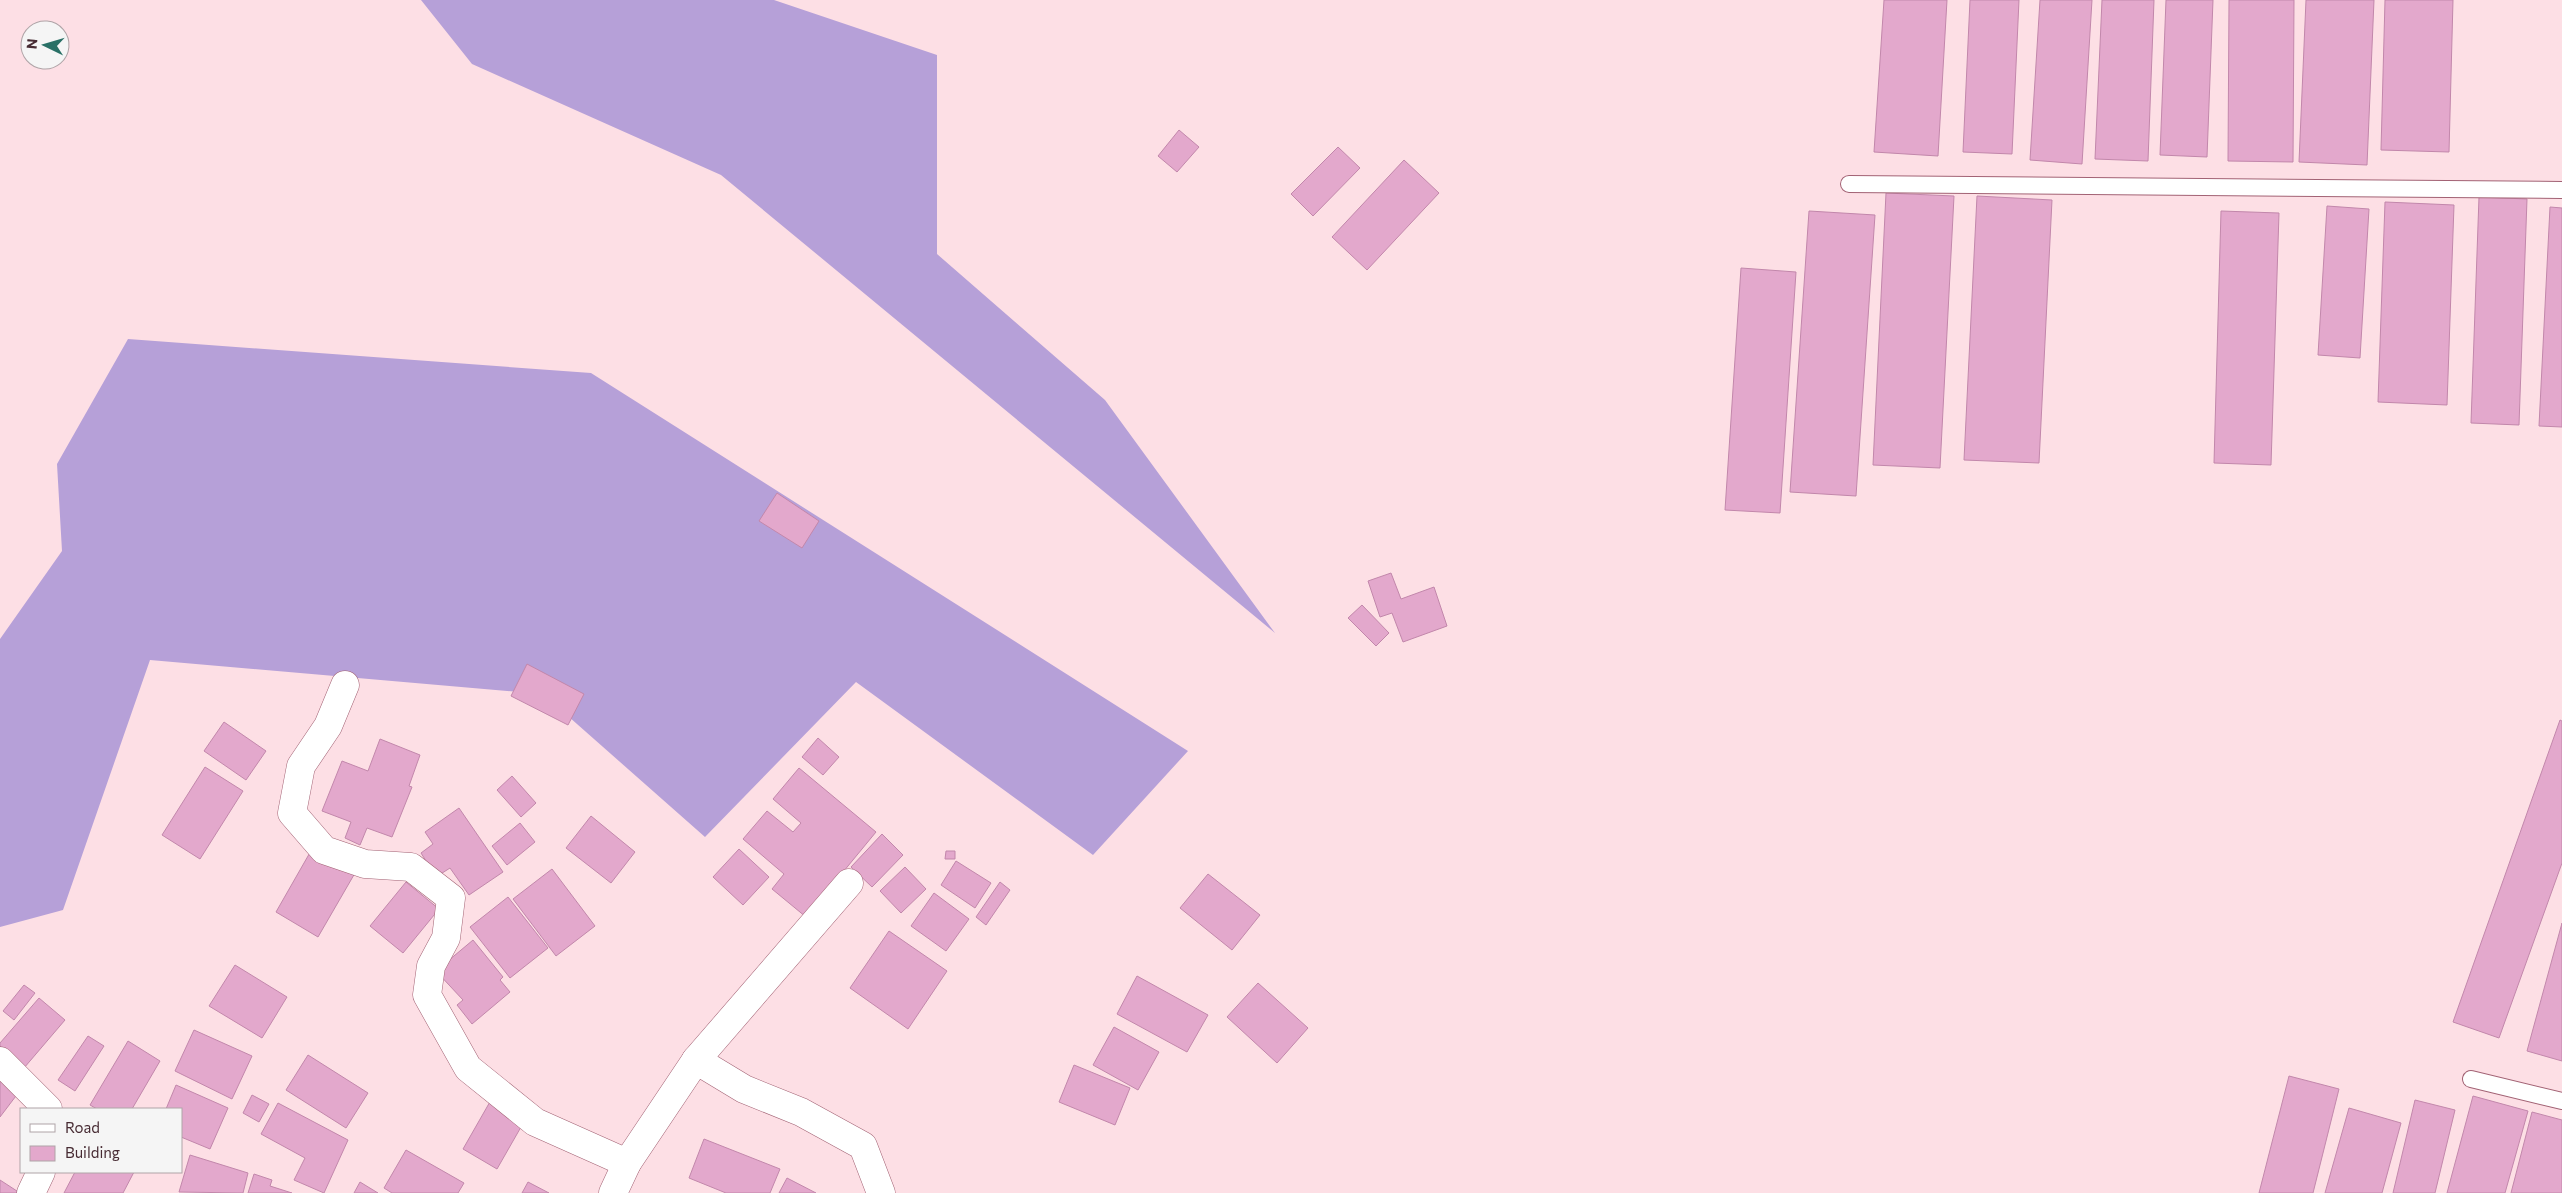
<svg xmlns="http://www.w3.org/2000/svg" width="2562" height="1193" font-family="Commissioner,sans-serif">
<rect width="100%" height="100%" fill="#fddfe5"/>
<g fill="#b6a0d8">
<path d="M421,0h353l163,55v199l168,146 170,233 -554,-458 -249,-111z"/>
<path d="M128,339l463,34 597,378 -95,104 -237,-173 -151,155 -162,-143 -393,-34 -87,250 -63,17v-288l62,-88 -5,-87z"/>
</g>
<g fill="#e3a8cc" stroke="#c287ab">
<path d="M1884,0h63l-9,156 -64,-4z"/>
<path d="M1970,0h49l-7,154 -49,-2z"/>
<path d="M2040,0h52l-10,164 -52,-4z"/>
<path d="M2102,0h52l-6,161 -53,-2z"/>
<path d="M2166,0h47l-6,157 -47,-2z"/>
<path d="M2229,0h65l-1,162 -65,-1z"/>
<path d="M2306,0h68l-7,165 -68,-3z"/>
<path d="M2385,0h68l-4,152 -68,-2z"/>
<path d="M1179,130l20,17 -22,25 -19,-16z"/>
<path d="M1338,147l22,21 -47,48 -22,-22z"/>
<path d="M1404,160l35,33 -72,77 -35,-33z"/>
<path d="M1886,193l68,3 -14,272 -67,-3z"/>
<path d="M1977,196l75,4 -13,263 -75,-3z"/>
<path d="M2479,197l48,2 -8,226 -48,-2z"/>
<path d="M2385,202l69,3 -7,200 -69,-3z"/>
<path d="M2327,206l42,3 -9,149 -42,-3z"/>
<path d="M2550,207l12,1v219l-23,-1z"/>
<path d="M1809,211l66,4 -19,281 -66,-4z"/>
<path d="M2221,211l58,2 -8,252 -57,-2z"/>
<path d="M1741,268l55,4 -16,241 -55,-3z"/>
<path d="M777,493l42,28 -17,27 -43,-27z"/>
<path d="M1391,573l10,26 33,-12 13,39 -44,16 -11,-29 -12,4 -12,-36z"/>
<path d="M1362,605l27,28 -13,13 -28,-28z"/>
<path d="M527,664l57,30 -16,31 -57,-29z"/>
<path d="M2560,720l2,1v142l-63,175 -46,-16z"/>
<path d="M224,722l42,29 -20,29 -42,-29z"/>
<path d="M818,738l21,19 -16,18 -21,-18z"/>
<path d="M380,739l40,16 -11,31 3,1 -20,50 -25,-9 -7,17 -15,-7 6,-16 -29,-11 20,-50 26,10z"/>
<path d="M205,767l38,24 -43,68 -38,-24z"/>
<path d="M799,768l77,64 -70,85 -34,-28 12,-15 -41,-35 24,-28 26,21 8,-9 -28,-24z"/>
<path d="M512,776l24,27 -15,14 -24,-27z"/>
<path d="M459,808l44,64 -34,23 -19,-27 -14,9 -15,-24 12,-9 -8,-12z"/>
<path d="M591,816l44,36 -24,31 -45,-35z"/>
<path d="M520,823l15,19 -28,23 -15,-19z"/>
<path d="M882,834l21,21 -31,32 -21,-20z"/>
<path d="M312,849l43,24 -37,64 -42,-25z"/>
<path d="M739,849l30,28 -26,28 -30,-28z"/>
<path d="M946,851h9v8h-10z"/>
<path d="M956,861l35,22 -16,25 -34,-23z"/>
<path d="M905,867l21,22 -25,24 -21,-22z"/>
<path d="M552,869l43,57 -39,30 -43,-57z"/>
<path d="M1208,874l52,41 -28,35 -52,-42z"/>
<path d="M406,882l33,27 -36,44 -33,-27z"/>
<path d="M1000,882l10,8 -24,35 -10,-8z"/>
<path d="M934,893l35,26 -23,32 -35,-25z"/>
<path d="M508,897l40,51 -38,30 -40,-51z"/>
<path d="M2562,923v138l-35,-10z"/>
<path d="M889,931l58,40 -39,58 -58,-41z"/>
<path d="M473,940l30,37 -3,3 10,12 -38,32 -15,-19 6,-5 -27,-29z"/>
<path d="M235,965l52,32 -25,41 -53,-32z"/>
<path d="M1137,976l71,39 -21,37 -70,-38z"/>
<path d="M1258,983l50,45 -31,35 -50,-46z"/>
<path d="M24,985l11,8 -21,27 -11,-9z"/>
<path d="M39,998l26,22 -41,48 -24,-22v-3z"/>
<path d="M1114,1027l45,25 -21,38 -45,-25z"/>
<path d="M194,1030l58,26 -20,43 -57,-28z"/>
<path d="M88,1036l16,10 -29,45 -17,-11z"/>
<path d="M128,1041l32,20 -28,48h-35l-7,-4z"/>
<path d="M308,1055l60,38 -22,35 -60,-38z"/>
<path d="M1074,1065l56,23 -15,37 -56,-23z"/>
<path d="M0,1071l22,17 -22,29z"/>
<path d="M2289,1076l50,13 -26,104h-54z"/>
<path d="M176,1085l52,23 -18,41 -29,-12v-28h-15z"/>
<path d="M252,1095l17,9 -10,18 -16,-9z"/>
<path d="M2473,1096l55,15 -23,82h-58z"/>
<path d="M491,1100l34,20 -28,49 -34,-20z"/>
<path d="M2415,1100l40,10 -20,83h-42z"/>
<path d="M278,1103l70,37 -24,53 -30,-13 11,-22 -44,-24z"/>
<path d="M2349,1108l52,15 -19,70h-57z"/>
<path d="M2532,1112l30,8v73h-51z"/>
<path d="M704,1139l76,30 -10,24h-44l-37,-15z"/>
<path d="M406,1150l58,33 -6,10h-66l-8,-5z"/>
<path d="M190,1155l58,18 -5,20 -64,-1z"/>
<path d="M75,1172h59l-11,21h-59z"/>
<path d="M254,1174l18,6 -2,6 22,7h-44z"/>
<path d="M787,1178l29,15h-37z"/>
<path d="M0,1180l20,13h-20z"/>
<path d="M360,1182l18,11h-24z"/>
<path d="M528,1182l21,11h-27z"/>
</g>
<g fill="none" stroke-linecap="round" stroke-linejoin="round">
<g stroke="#a26274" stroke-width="18">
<g id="lane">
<path d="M1849,184l713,6"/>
<path d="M2471,1079l91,22"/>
</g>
</g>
<g stroke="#a26274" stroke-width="29">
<g id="street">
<path d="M345,685l-17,41 -27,40 -9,47 32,37 41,14 46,3 40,31 -5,40 -15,28 -4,29 41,73 67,54 92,41"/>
<path d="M696,1060l153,-177"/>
<path d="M0,1061l48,48"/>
<path d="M31,1193l10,-21"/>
<path d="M613,1193l14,-30 69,-103 48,29 57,23 62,34 18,47"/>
</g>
</g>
<use href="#lane" stroke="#fff" stroke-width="16"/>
<use href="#street" stroke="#fff" stroke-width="28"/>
</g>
<rect x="20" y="1108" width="162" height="65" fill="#f5f5f5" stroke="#afa4a7"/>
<rect x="30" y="1124" width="25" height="8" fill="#ffffff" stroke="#afa4a7"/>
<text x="65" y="1133" font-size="15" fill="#472b33">Road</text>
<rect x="30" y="1146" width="25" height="15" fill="#e3a8cc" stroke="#afa4a7"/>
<text x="65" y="1158" font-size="15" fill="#472b33">Building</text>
<g transform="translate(45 45) rotate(275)"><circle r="24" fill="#f5f5f5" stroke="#afa4a7"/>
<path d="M0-4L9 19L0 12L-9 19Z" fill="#297066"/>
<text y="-8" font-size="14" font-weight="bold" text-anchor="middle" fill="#472b33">N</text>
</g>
</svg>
